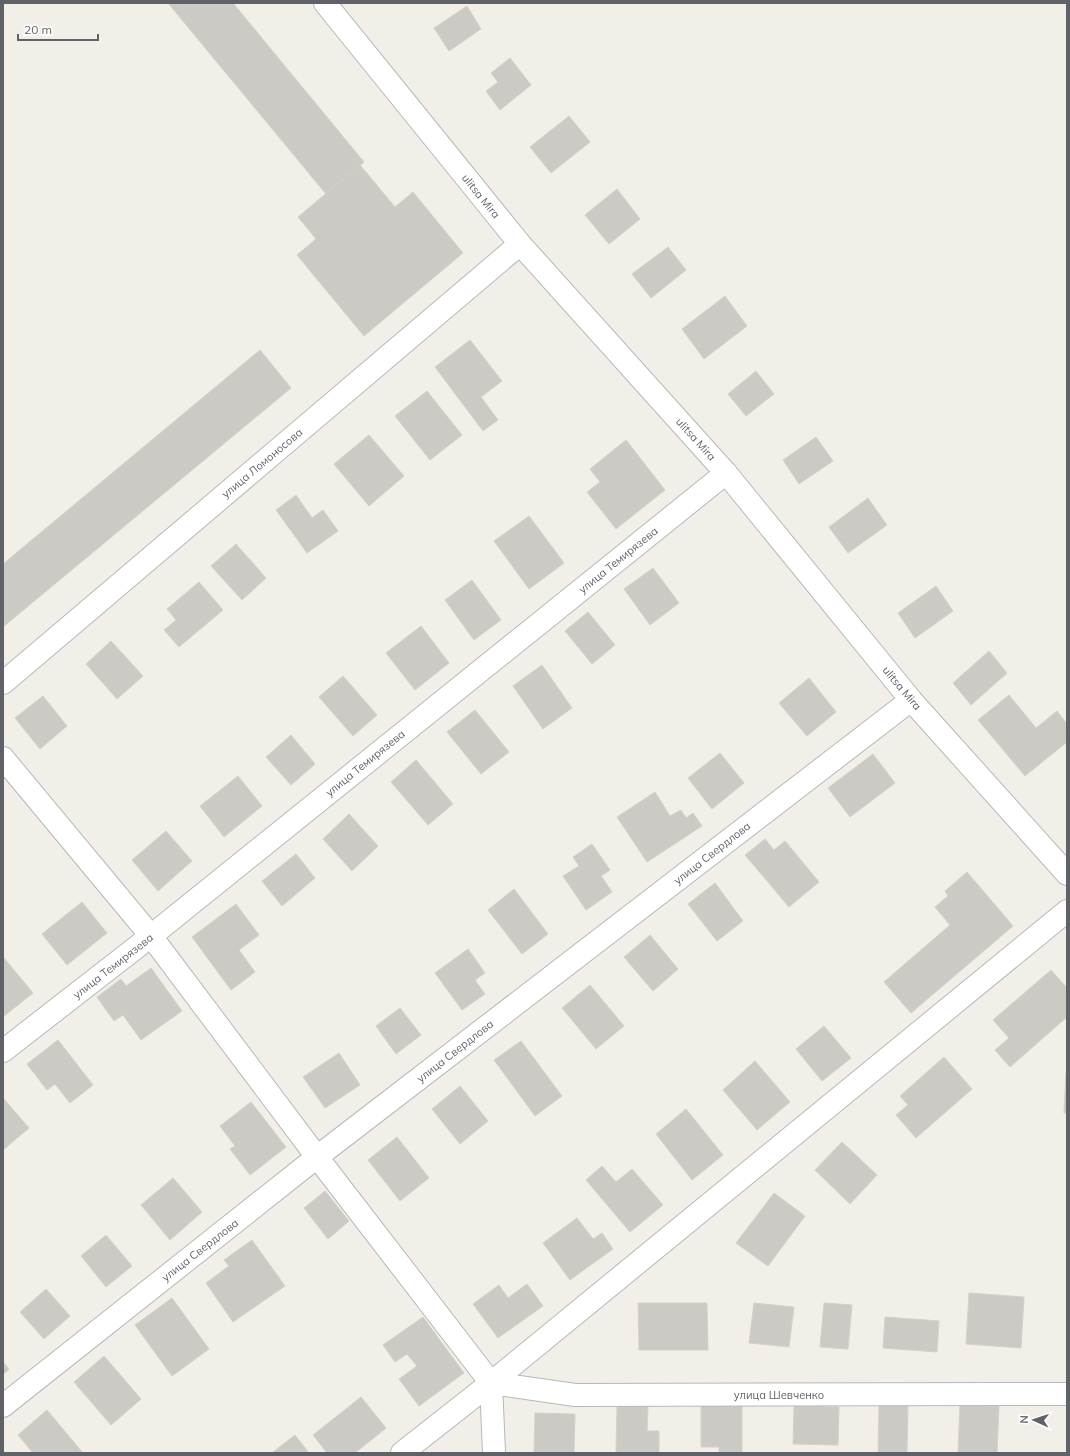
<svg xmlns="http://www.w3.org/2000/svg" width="1070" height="1456" font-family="Mulish,sans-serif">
<rect width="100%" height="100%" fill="#f1efe8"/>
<g fill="#cccac5" stroke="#d6d1c6">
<path d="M168,3h65l131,159 -38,32z"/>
<path d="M467,6l14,23 -32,22 -15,-23z"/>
<path d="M510,58l21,27 -31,25 -14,-19 12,-9 -7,-9z"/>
<path d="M569,116l21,26 -39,31 -21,-26z"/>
<path d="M360,165l35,42 18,-15 50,61 -99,83 -67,-81 19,-16 -18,-22z"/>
<path d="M617,189l23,30 -31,25 -24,-29z"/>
<path d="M668,247l18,23 -35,28 -19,-24z"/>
<path d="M725,296l22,30 -43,33 -22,-30z"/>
<path d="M470,340l32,41 -21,16 17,23 -15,11 -48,-64z"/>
<path d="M260,350l31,38 -288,239v-63z"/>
<path d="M756,371l18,23 -28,22 -18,-22z"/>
<path d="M427,391l35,44 -32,25 -35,-44z"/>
<path d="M369,435l35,41 -35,30 -35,-42z"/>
<path d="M816,437l17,24 -34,23 -16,-24z"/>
<path d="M626,440l39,50 -49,39 -29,-37 13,-10 -10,-13z"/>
<path d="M296,495l16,23 11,-8 15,21 -31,22 -31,-43z"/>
<path d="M868,498l19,27 -39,28 -19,-26z"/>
<path d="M529,516l35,47 -35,26 -35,-48z"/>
<path d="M236,544l30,34 -24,22 -31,-34z"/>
<path d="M653,568l26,35 -29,22 -26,-36z"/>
<path d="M472,580l29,40 -27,20 -29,-40z"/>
<path d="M199,582l24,28 -44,37 -15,-17 12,-10 -9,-11z"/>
<path d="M936,586l17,25 -38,27 -17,-25z"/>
<path d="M588,612l27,33 -23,19 -27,-33z"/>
<path d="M421,626l28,37 -34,27 -29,-37z"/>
<path d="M111,641l32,35 -26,23 -31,-35z"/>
<path d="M989,651l18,22 -36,32 -18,-22z"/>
<path d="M542,665l30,43 -29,21 -30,-43z"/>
<path d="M343,676l34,39 -24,21 -34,-39z"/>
<path d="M809,678l27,34 -29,24 -28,-33z"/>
<path d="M1009,695l27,33 21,-17 10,13v18l-42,34 -47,-56z"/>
<path d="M43,696l24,30 -27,23 -25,-31z"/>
<path d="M475,710l34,42 -28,22 -34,-42z"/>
<path d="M291,735l24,29 -24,21 -25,-28z"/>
<path d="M720,753l24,30 -32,26 -24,-31z"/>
<path d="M873,754l22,29 -45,34 -22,-29z"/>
<path d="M416,760l37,44 -25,21 -37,-43z"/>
<path d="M238,776l24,30 -38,31 -24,-31z"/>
<path d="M655,792l15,24 11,-6 5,8 7,-5 9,13 -55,36 -30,-45z"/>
<path d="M349,814l29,32 -26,25 -29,-32z"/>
<path d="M166,831l26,30 -34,30 -26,-31z"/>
<path d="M765,839l9,11 11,-9 34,41 -30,25 -44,-52z"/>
<path d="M592,844l18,26 -9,6 11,16 -26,18 -23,-34 16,-10 -6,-9z"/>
<path d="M296,854l19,24 -33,28 -20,-25z"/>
<path d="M967,872l46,54 -102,87 -27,-31 66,-57 -15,-18 13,-11 -3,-5z"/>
<path d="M715,883l28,38 -26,20 -29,-37z"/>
<path d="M514,889l34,45 -26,20 -34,-44z"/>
<path d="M82,902l25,31 -40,32 -25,-31z"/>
<path d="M236,904l23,31 -20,15 16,22 -24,18 -39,-53z"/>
<path d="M650,935l28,34 -25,22 -29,-34z"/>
<path d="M468,949l17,24 -10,7 10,14 -23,16 -27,-37z"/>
<path d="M3,957l30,36 -30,24z"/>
<path d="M151,968l31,43 -41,29 -18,-25 -9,6 -17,-24 24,-18 5,7z"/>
<path d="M1051,970l16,18v29l-57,50 -15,-17 14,-12 -16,-18z"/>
<path d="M590,985l34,41 -28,23 -34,-41z"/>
<path d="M400,1008l21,27 -25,19 -20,-28z"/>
<path d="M824,1026l27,32 -29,23 -26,-32z"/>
<path d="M58,1040l35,45 -23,18 -15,-19 -8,6 -20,-26z"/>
<path d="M521,1041l41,55 -27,20 -41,-56z"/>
<path d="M339,1053l21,32 -35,23 -22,-31z"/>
<path d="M944,1057l28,32 -56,49 -20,-23 12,-10 -8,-9z"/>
<path d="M755,1061l35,41 -33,28 -34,-40z"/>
<path d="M1066,1072h1v41h-3z"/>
<path d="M460,1086l28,35 -28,23 -28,-35z"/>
<path d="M3,1098l26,30 -26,22z"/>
<path d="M251,1102l35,45 -36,28 -20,-26 5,-3 -15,-20z"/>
<path d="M686,1109l37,46 -31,25 -36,-46z"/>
<path d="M397,1137l32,41 -29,23 -32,-41z"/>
<path d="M842,1142l35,33 -27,29 -35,-34z"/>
<path d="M602,1166l14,16 16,-13 31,36 -33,27 -44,-52z"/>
<path d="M173,1178l29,34 -32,28 -29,-35z"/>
<path d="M325,1191l24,30 -21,18 -24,-31z"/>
<path d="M774,1193l31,23 -37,50 -32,-23z"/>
<path d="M577,1218l16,21 9,-6 11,16 -43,31 -27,-37z"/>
<path d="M106,1235l26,31 -26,21 -25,-31z"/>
<path d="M252,1240l33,46 -52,36 -27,-39 23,-17 -5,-6z"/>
<path d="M527,1284l16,22 -45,32 -25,-34 26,-19 9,13z"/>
<path d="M46,1289l24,27 -26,23 -24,-27z"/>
<path d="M969,1293l55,4 -3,51 -55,-4z"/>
<path d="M172,1298l37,51 -37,27 -37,-51z"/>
<path d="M638,1303h69l1,47h-69z"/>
<path d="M754,1303l40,4 -5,40 -40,-4z"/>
<path d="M824,1303l28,2 -4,44 -28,-2z"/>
<path d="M423,1317l41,56 -45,33 -20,-27 18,-13 -10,-12 -12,8 -12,-17z"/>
<path d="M885,1317l54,4 -2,31 -54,-4z"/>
<path d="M104,1356l37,43 -30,26 -37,-43z"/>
<path d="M3,1362l6,7 -6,6z"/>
<path d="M361,1397l25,31 -31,25h-28l-14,-18z"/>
<path d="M701,1402h41v51h-23v-6h-18z"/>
<path d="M960,1404l39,2 -2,47h-39z"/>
<path d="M879,1405h29l-1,48h-29z"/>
<path d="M617,1406h31l-1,25h12v22h-43z"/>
<path d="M794,1406l45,1 -1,38 -45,-1z"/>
<path d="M47,1410l35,42 -2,1h-47l-15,-18z"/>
<path d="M535,1413l40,1 -1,39h-40z"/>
<path d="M295,1435l14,18h-37z"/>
</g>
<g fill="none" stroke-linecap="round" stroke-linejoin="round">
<g stroke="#b5b8bc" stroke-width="24">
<g id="street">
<path d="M325,3l195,241 206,229 185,227 156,174"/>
<path d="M3,683l517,-439"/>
<path d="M3,758l148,178 166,221 174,226 3,70"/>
<path d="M3,1051l148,-115 575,-463"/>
<path d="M491,1383l84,12 492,-1"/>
<path d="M3,1406l314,-249 594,-457"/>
<path d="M402,1453l89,-70 576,-472"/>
</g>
</g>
<use href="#street" stroke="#fff" stroke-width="22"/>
</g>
<g text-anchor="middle" stroke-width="3" stroke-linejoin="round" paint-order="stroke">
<g font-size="11" fill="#5f6368" stroke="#fff">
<text transform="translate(481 196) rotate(51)" y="4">ulitsa Mira</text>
<text transform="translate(696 439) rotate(48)" y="4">ulitsa Mira</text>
<text transform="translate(262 463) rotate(-40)" y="4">улица Ломоносова</text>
<text transform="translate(618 560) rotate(-39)" y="4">улица Темирязева</text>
<text transform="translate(902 688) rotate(50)" y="4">ulitsa Mira</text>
<text transform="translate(365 763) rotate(-39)" y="4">улица Темирязева</text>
<text transform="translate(712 853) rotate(-38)" y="4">улица Свердлова</text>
<text transform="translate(113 966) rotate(-38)" y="4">улица Темирязева</text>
<text transform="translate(455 1051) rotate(-38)" y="4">улица Свердлова</text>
<text transform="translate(200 1250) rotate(-38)" y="4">улица Свердлова</text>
<text x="779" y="1399">улица Шевченко</text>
</g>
</g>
<rect width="1070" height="1456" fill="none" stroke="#5f6368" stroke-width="8"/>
<g transform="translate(1034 1420) rotate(273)" stroke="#ffffff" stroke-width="3" paint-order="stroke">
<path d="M0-3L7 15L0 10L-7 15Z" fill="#5f6368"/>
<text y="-6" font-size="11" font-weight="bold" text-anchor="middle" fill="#5f6368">N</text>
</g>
<path d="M18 34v6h80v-6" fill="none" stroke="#5f6368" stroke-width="2"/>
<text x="24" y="34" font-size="12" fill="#5f6368" stroke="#ffffff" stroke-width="3" paint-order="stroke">20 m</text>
</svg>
